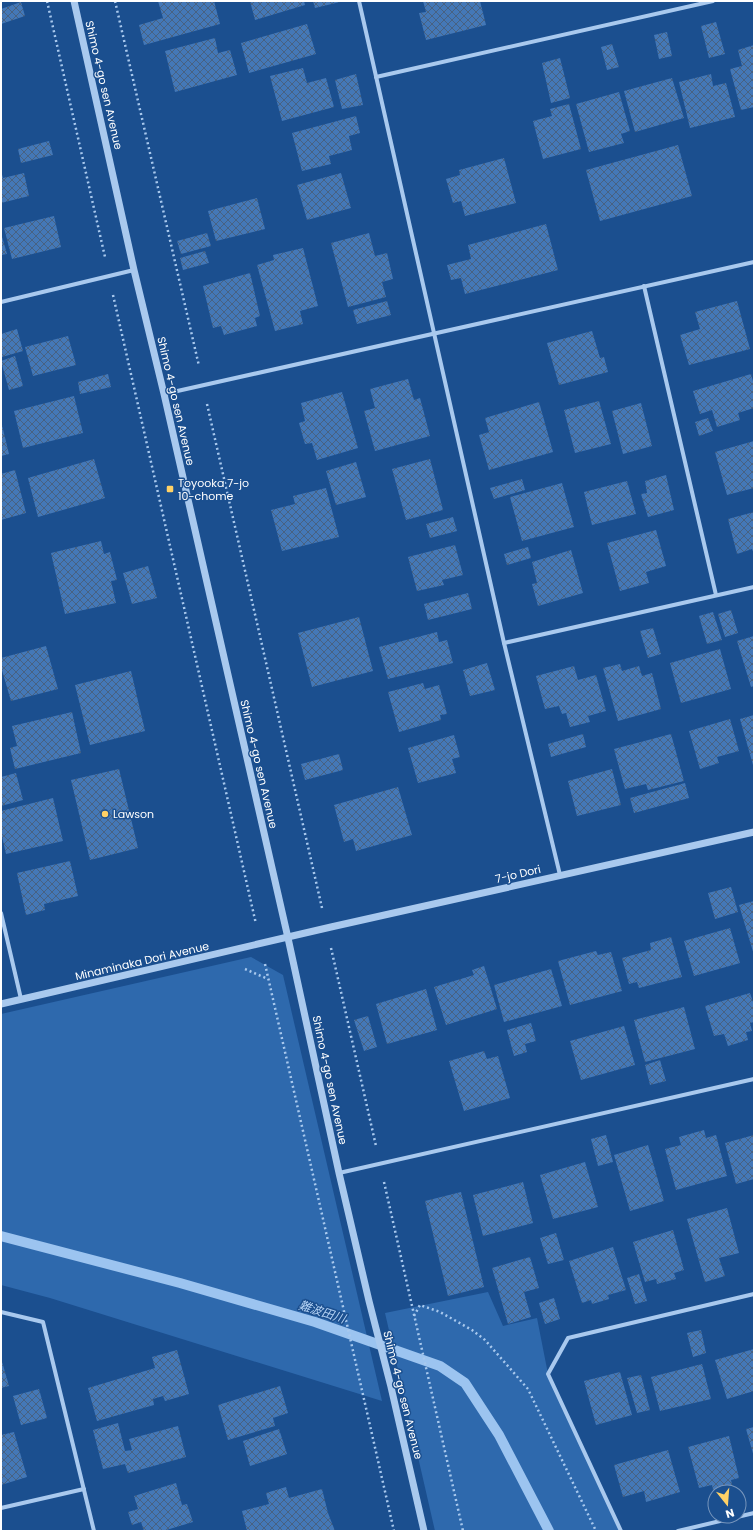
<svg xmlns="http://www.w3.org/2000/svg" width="755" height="1532" font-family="Poppins,'Noto Sans JP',sans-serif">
<defs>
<pattern id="building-cross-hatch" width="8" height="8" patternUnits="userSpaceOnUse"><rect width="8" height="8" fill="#4478b7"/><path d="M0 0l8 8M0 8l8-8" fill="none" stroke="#486282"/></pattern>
</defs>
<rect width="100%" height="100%" fill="#1b4f8f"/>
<g fill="#2e69ad">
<path d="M251,957l32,18 99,426 -332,-103 -49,-13v-271z"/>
<path d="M488,1292l15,34 34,-8 11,56 73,157h-186l-50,-218z"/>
</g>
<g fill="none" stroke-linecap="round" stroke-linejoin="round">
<path stroke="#9cc4f0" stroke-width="10" d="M1,1236l179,47 135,39 125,44 25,17 34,52 50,96"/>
</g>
<g fill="url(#building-cross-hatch)">
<path d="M158,1h56l6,23 -76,21 -5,-20 24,-7z"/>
<path d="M250,1h54l1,4 -50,15z"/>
<path d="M313,1h27v1l-25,6z"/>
<path d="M423,1h57l6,24 -60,15 -7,-27 7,-1z"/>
<path d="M21,2l4,14 -24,8v-15z"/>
<path d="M716,22l9,32 -16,4 -8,-32z"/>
<path d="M307,24l9,30 -67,19 -8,-30z"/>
<path d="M667,32l5,24 -13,3 -5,-24z"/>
<path d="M215,38l3,15 12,-3 7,25 -62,17 -10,-41z"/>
<path d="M612,44l7,23 -12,3 -6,-23z"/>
<path d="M754,45v62l-13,3 -11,-41 12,-3 -4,-16z"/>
<path d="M560,58l10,40 -19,5 -9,-40z"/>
<path d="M303,68l4,15 19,-5 8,29 -52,14 -12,-45z"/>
<path d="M356,74l7,31 -21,4 -7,-29z"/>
<path d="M711,74l2,12 13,-3 9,34 -45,11 -11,-46z"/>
<path d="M672,78l12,40 -49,14 -11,-41z"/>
<path d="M619,92l11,39 -9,3 3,9 -35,9 -13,-48z"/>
<path d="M569,104l12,45 -38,10 -10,-38 19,-5 -2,-7z"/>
<path d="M356,116l4,17 -11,3 3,14 -23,6 2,8 -29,7 -10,-38z"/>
<path d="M49,141l4,14 -32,8 -3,-14z"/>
<path d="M678,145l14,51 -92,25 -14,-51z"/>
<path d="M504,158l12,45 -51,13 -4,-15 -8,2 -7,-24 14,-4 -1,-5z"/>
<path d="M1,171l2,7 21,-5 5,23 -28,7z"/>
<path d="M341,173l10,35 -44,12 -10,-35z"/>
<path d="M257,198l8,31 -49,12 -8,-30z"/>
<path d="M54,216l7,31 -49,12 -8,-31z"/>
<path d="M546,224l12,46 -93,24 -4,-16 -10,2 -4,-15 24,-6 -3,-14z"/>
<path d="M1,233l6,21 -6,1z"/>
<path d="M207,233l4,13 -30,8 -4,-13z"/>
<path d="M369,233l6,23 12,-3 6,26 -11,3 4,15 -38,10 -17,-64z"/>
<path d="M303,248l15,58 -18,5 3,13 -28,7 -18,-66 17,-5 -1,-5z"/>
<path d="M205,251l4,12 -26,7 -3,-12z"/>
<path d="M250,273l10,43 -5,2 2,8 -33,9 -3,-9 -8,2 -10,-42z"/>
<path d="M387,301l4,14 -34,9 -4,-14z"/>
<path d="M737,301l13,48 -61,16 -9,-30 20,-6 -5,-17z"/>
<path d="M17,329l6,22 -21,6 -1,-23z"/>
<path d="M592,331l8,27 4,-1 4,15 -49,13 -12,-42z"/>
<path d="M68,336l8,29 -43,11 -8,-29z"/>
<path d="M15,356l8,30 -14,4 -8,-29z"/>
<path d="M108,374l3,13 -31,7 -2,-12z"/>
<path d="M751,374l3,11v23l-16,5 2,7 -23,7 -5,-17 -12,4 -7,-23z"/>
<path d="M408,379l6,21 6,-2 10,38 -55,15 -11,-40 11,-3 -5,-19z"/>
<path d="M342,392l16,56 -41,12 -5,-17 -7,1 -6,-21 6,-2 -4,-18z"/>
<path d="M74,396l9,37 -60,15 -9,-37z"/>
<path d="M599,401l12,43 -36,9 -11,-43z"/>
<path d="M539,402l14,50 -64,18 -10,-35 10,-3 -4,-14z"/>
<path d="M641,403l11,43 -29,8 -11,-43z"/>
<path d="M708,418l5,13 -14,5 -4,-14z"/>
<path d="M1,421l8,33 -8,2z"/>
<path d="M754,441v47l-27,7 -12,-43z"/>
<path d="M94,459l11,39 -67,19 -10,-39z"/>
<path d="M430,459l13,51 -37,10 -14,-51z"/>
<path d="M356,462l10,35 -30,8 -10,-34z"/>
<path d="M15,470l11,43 -25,7v-46z"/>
<path d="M666,475l8,35 -26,7 -7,-23 6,-1 -2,-12z"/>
<path d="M522,479l3,11 -31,9 -4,-11z"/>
<path d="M627,481l9,33 -44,11 -8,-33z"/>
<path d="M562,483l12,44 -52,14 -12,-44z"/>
<path d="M326,488l13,49 -57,14 -11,-41 24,-6 -2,-8z"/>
<path d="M754,512v42l-2,-5 -15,5 -9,-35z"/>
<path d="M453,517l4,14 -27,7 -4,-14z"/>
<path d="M656,530l10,36 -20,6 3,11 -29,8 -13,-48z"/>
<path d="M101,541l3,13 6,-2 7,28 -6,1 5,22 -51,11 -14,-61z"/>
<path d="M455,545l8,30 -21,5 2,5 -27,6 -9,-34z"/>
<path d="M528,547l3,11 -24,7 -3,-11z"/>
<path d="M571,550l12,43 -45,13 -6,-22 5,-1 -5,-21z"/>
<path d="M148,566l9,32 -25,6 -9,-31z"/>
<path d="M468,593l4,16 -44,11 -4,-16z"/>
<path d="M731,610l7,23 -13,4 -7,-23z"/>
<path d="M713,612l9,28 -15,4 -8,-28z"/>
<path d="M359,617l14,54 -61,16 -14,-54z"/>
<path d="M653,628l8,26 -13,4 -8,-27z"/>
<path d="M437,632l2,10 8,-2 6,23 -65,16 -9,-32z"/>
<path d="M754,636v50l-3,1 -14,-46z"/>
<path d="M46,646l12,43 -47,12 -10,-34v-9z"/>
<path d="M720,649l11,40 -50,14 -11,-40z"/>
<path d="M487,663l8,27 -25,6 -7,-26z"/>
<path d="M620,664l2,7 17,-5 3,10 10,-3 9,36 -43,12 -15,-53z"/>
<path d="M574,666l4,14 18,-5 10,36 -18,5 2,6 -20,5 -4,-14 -4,1 -3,-8 -14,3 -9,-33z"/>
<path d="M131,671l14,60 -55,14 -15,-60z"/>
<path d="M423,683l2,6 14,-4 8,29 -7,1 1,5 -42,12 -11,-40z"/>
<path d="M72,712l9,41 -66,16 -5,-21 7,-2 -5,-20z"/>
<path d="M754,715v50h-1l-13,-46z"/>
<path d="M730,719l9,32 -22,6 2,6 -19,6 -11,-38z"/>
<path d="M583,734l3,13 -35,10 -3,-13z"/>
<path d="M671,734l13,47 -36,9 -2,-6 -21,5 -11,-40z"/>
<path d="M454,735l6,22 -8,2 4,14 -38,10 -10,-35z"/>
<path d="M339,754l4,16 -38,10 -4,-16z"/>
<path d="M119,769l19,79 -48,12 -19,-80z"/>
<path d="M612,769l9,36 -44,11 -9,-35z"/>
<path d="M16,773l7,27 -22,6v-29z"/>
<path d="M685,783l4,15 -55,15 -4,-15z"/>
<path d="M398,787l14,48 -56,16 -3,-12 -9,3 -10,-37z"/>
<path d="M53,798l10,43 -57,13 -5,-22v-21z"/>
<path d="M70,861l8,35 -34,8 1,6 -19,5 -9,-42z"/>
<path d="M731,887l7,25 -23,7 -7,-26z"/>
<path d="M754,901v54l-15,-50z"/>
<path d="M730,928l10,35 -46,13 -10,-35z"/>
<path d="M671,937l11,40 -43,11 -2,-6 -8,2 -7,-26 29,-8 -1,-7z"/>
<path d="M596,951l2,4 13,-3 11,39 -52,14 -12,-44z"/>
<path d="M484,966l13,43 -51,16 -12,-38 40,-12 -2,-5z"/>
<path d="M551,969l11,37 -58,16 -10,-37z"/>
<path d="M426,989l11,41 -50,14 -11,-40z"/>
<path d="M750,993l4,12v17l-4,1 2,8 -6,1 2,8 -20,6 -4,-12 -10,2 -9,-30z"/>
<path d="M684,1007l11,42 -50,13 -11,-42z"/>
<path d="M368,1016l9,31 -13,4 -10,-31z"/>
<path d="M531,1023l5,18 -11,3 2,8 -13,4 -7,-26z"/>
<path d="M624,1026l11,39 -54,15 -11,-39z"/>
<path d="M484,1051l3,8 11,-3 12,42 -46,13 -15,-50z"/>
<path d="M660,1060l6,21 -16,4 -5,-20z"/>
<path d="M704,1130l2,8 10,-3 11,41 -51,14 -11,-41 16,-4 -2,-8z"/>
<path d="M606,1135l7,27 -15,4 -7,-27z"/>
<path d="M754,1135v44l-18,5 -11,-41z"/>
<path d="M648,1145l16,56 -34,10 -16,-56z"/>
<path d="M585,1162l13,45 -45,12 -13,-44z"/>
<path d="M523,1182l10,41 -50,13 -10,-41z"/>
<path d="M461,1192l23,95 -36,9 -23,-95z"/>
<path d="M727,1208l12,45 -20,5 6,18 -20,6 -18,-63z"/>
<path d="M673,1230l11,40 -10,3 2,6 -19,5 -1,-5 -11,3 -12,-40z"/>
<path d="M556,1233l8,27 -16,4 -8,-26z"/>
<path d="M613,1247l13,43 -18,5 1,4 -17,5 -1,-4 -9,3 -13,-42z"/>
<path d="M530,1257l9,31 -15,4 7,25 -23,7 -16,-56z"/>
<path d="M639,1274l8,27 -12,3 -8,-26z"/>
<path d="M554,1298l6,21 -15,5 -6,-21z"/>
<path d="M701,1330l5,23 -13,4 -6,-24z"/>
<path d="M754,1349v42l-27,8 -12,-39z"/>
<path d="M177,1350l12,44 -24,7 -2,-5 -10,3 1,6 -57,16 -9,-33 67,-20 -3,-11z"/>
<path d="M1,1358l8,28 -8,2z"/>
<path d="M702,1364l9,35 -51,12 -9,-34z"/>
<path d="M620,1372l12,43 -36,10 -12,-44z"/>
<path d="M641,1375l9,35 -13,3 -10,-35z"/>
<path d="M280,1386l8,27 -15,5 2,8 -47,14 -10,-35z"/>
<path d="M39,1389l8,29 -26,7 -8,-29z"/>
<path d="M118,1423l7,28 7,-1 -3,-11 49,-13 8,31 -58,16 -3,-9 -22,5 -10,-39z"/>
<path d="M754,1427v30l-8,-28z"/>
<path d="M279,1429l8,25 -37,12 -7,-25z"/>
<path d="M14,1432l13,45 -26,8v-50z"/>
<path d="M729,1436l10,42 -8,2 2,9 -18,3 -1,3 -2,-10 -13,3 -11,-41z"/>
<path d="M668,1450l12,42 -34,10 -2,-11 -21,6 -9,-32z"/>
<path d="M176,1483l6,22 5,-1 6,18 -30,9h-19l-3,-9 -9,3 -4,-13 10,-3 -4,-13z"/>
<path d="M286,1487l3,11 33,-9 6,24 7,18h-88l-5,-20 27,-7 -3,-11z"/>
</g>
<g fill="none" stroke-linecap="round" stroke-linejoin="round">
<g stroke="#a9c9ee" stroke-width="2.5" stroke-dasharray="2 3" stroke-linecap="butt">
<path d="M47,1l58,256"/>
<path d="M115,1l84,365"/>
<path d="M113,295l143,629"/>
<path d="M207,404l115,504"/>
<path d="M331,948l45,198"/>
<path d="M265,964l129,567"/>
<path d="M245,969l23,10"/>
<path d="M384,1182l79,349"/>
<path d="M414,1316l6,-11 20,7 32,18 13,10 43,49 68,142"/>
</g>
<g stroke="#a9c9ee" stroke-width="4">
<path d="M359,1l145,642 56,232"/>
<path d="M376,77l337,-76"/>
<path d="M644,286l72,309"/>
<path d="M1,302l133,-32"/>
<path d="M164,394l590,-132"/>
<path d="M504,643l250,-56"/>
<path d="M1,913l20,86"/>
<path d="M339,1173l415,-94"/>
<path d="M1,1312l42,10 51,209"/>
<path d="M1,1508l83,-19"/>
<path d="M621,1531l-73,-157 20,-36 186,-44"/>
<path d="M678,1531l76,-18"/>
</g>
<g stroke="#a9c9ee" stroke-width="7">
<path d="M74,1l60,269 30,124 124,544 51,235 30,128 22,86 33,144"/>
<path d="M1,1004l330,-77 423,-95"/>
</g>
</g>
<g fill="#ffd166" stroke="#1b4f8f" stroke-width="1.5">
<rect x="166" y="485" width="8" height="8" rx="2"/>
<circle cx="105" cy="814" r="4"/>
</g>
<g text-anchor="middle" stroke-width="3" stroke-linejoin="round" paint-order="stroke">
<g font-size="11" fill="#fff" stroke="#1b4f8f">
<text transform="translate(104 85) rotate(77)" y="4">Shimo 4-go sen Avenue</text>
<text transform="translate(176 401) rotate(77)" y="4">Shimo 4-go sen Avenue</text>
<text transform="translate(259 764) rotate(77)" y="4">Shimo 4-go sen Avenue</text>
<text transform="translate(518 874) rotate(-13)" y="4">7-jo Dori</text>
<text transform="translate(142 961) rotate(-13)" y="4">Minaminaka Dori Avenue</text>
<text transform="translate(330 1080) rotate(78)" y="4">Shimo 4-go sen Avenue</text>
<text transform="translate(403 1395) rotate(76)" y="4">Shimo 4-go sen Avenue</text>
</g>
<g font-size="11" fill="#fff" stroke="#1b4f8f" text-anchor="start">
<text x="178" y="487">Toyooka 7-jo<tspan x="178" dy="13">10-chome</tspan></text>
<text x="113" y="818">Lawson</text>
</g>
<g font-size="12" font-style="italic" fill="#b5d3f5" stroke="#1b4f8f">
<text transform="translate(322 1312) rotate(18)" y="4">難波田川</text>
</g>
</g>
<rect width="755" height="1532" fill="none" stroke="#ffffff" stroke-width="4"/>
<g transform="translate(727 1504) rotate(163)"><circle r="19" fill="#1b4f8f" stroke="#7695bc"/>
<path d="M0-3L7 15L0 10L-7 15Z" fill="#ffd166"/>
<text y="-6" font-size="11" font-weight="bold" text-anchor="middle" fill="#ffffff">N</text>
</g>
</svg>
